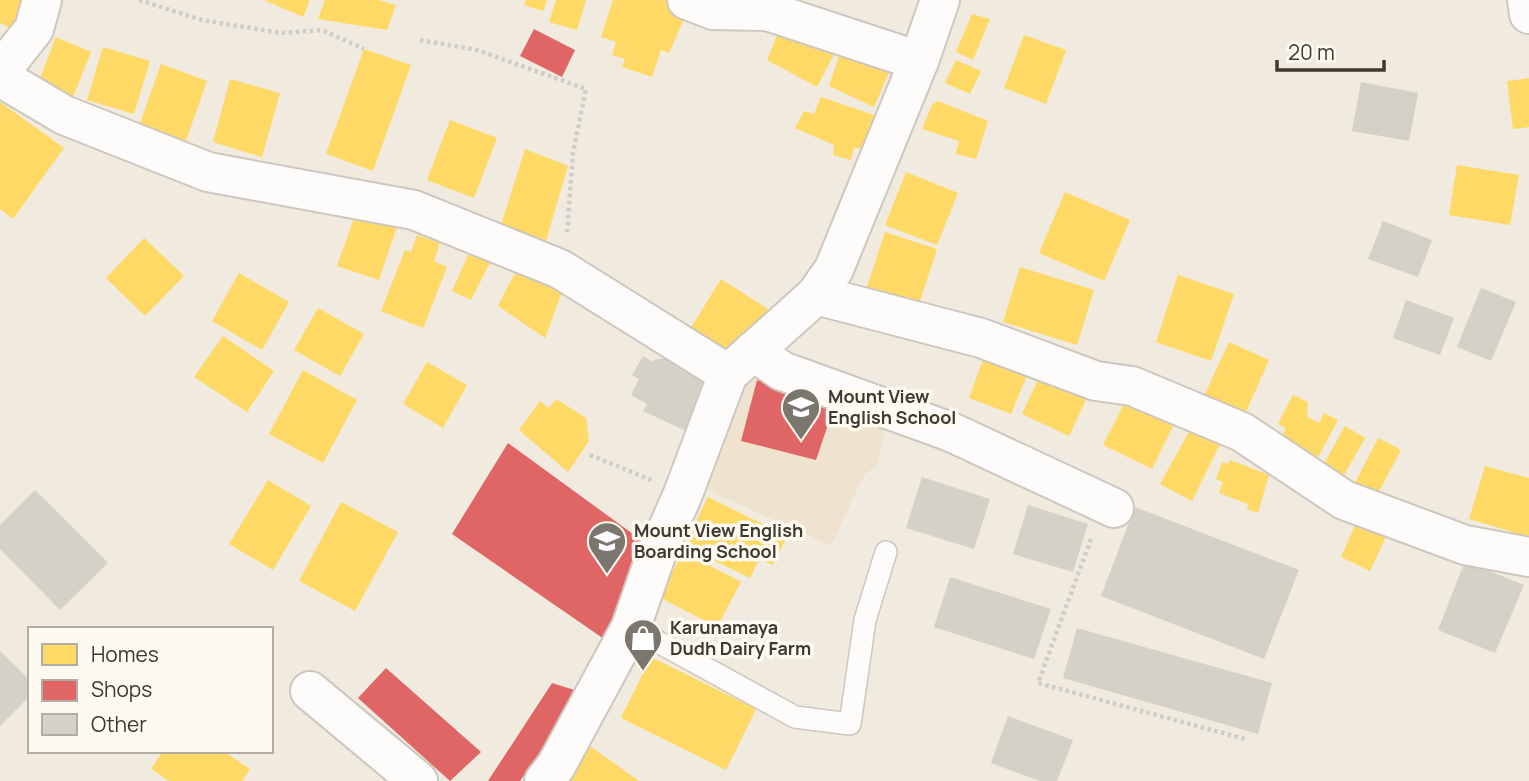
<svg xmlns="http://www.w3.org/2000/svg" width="1529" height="781" font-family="Manrope,sans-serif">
<rect width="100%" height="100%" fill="#f0eadf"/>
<path fill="#efe3d0" d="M750,370l138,47 -11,48 -13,10 -33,71 -132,-60z"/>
<g fill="#ffd966">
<path d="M0,0h36l-16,33 -20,-10z"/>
<path d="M264,0h46l-7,17z"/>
<path d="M325,0h53l18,5 -9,25 -69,-11z"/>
<path d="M526,0h21l-4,11 -19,-6z"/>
<path d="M556,0h30l-9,30 -28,-8z"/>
<path d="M613,0h65l12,5 -21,48 -8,-3 -9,27 -30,-10 3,-8 -13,-4 4,-13 -15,-5z"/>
<path d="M972,14l18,5 -17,41 -17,-8z"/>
<path d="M782,24l54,26 -19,37 -50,-27z"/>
<path d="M1024,35l42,15 -20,54 -42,-16z"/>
<path d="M56,37l35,15 -18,45 -35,-14z"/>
<path d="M844,42l50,19 -20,46 -45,-21z"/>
<path d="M103,47l47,14 -16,53 -47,-14z"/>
<path d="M364,49l47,16 -38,106 -47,-17z"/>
<path d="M956,60l25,11 -11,23 -25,-11z"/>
<path d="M161,64l46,17 -23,65 -46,-17z"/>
<path d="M1529,78v49l-16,2 -6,-48z"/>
<path d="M230,79l50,14 -18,64 -49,-15z"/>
<path d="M821,97l56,19 -12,34 -11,-3 -3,13 -18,-5 1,-10 -39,-17 9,-17 10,3z"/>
<path d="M938,101l50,20 -12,38 -20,-5 3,-13 -37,-12 10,-24z"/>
<path d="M0,102l64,46 -51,71 -13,-10z"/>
<path d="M450,120l47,18 -23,60 -47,-18z"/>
<path d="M525,149l43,17 -23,78 -44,-19z"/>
<path d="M1457,165l62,10 -9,50 -61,-10z"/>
<path d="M906,172l52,21 -21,52 -52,-20z"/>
<path d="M1065,192l65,28 -26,61 -65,-28z"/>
<path d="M359,204l43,8 -23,68 -42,-14z"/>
<path d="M885,232l52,17 -18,55 -52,-17z"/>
<path d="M417,235l23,8 -6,18 13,6 -24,61 -42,-17 24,-61 6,2z"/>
<path d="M144,238l40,38 -39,40 -39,-38z"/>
<path d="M473,244l22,9 -24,47 -19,-9z"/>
<path d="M520,263l47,16 -22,59 -47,-32z"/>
<path d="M1020,267l74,23 -17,55 -74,-23z"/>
<path d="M239,273l50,29 -27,48 -50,-29z"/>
<path d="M1178,275l56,19 -23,67 -55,-19z"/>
<path d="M721,279l47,30 -32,52 -47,-30z"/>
<path d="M318,308l46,26 -24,42 -46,-26z"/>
<path d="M223,336l51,35 -27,41 -53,-35z"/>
<path d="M1229,342l40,18 -24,54 -41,-18z"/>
<path d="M988,346l44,17 -21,51 -42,-16z"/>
<path d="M427,362l40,23 -24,43 -40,-24z"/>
<path d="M1043,369l47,22 -21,45 -47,-22z"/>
<path d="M303,370l54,30 -34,63 -54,-29z"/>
<path d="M1130,392l48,24 -26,53 -49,-24z"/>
<path d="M1293,395l15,7 -1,15 12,6 5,-10 14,7 -21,39 -37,-20 6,-11 -8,-4z"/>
<path d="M556,399l30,19 3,23 -21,31 -49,-42 21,-29 9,7z"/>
<path d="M1196,419l29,15 -33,67 -32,-17z"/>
<path d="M1345,426l20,12 -25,44 -20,-11z"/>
<path d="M1378,438l23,12 -24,45 -22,-12z"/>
<path d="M1230,460l39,15 -11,38 -11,-4 1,-5 -29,-11 4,-11 -7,-3 6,-17 6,2z"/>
<path d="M1485,466l44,12v59l-60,-18z"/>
<path d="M268,480l43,26 -38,64 -44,-26z"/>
<path d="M708,497l79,39 -14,29 -14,-6 -9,19 -66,-32z"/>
<path d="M341,502l57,30 -43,79 -56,-30z"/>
<path d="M1359,516l30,14 -19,41 -29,-14z"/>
<path d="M683,552l58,30 -24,45 -58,-30z"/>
<path d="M651,657l105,52 -30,61 -105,-52z"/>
<path d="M584,742l55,39h-80z"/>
<path d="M163,751h60l27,18 -8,12h-73l-18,-12z"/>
</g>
<g fill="#e06666">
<path d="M534,29l41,21 -13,27 -42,-21z"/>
<path d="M757,380l80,18 -21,62 -75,-19z"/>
<path d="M508,443l136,99 -40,97 -152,-105z"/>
<path d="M386,668l95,84 -31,29 -92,-83z"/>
<path d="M552,683l29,9 -61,89h-32z"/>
</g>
<g fill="#d6d1c7">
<path d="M1361,82l57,11 -9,48 -57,-10z"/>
<path d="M1383,221l49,19 -14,37 -50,-18z"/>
<path d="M1481,288l35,14 -25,59 -34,-14z"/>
<path d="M1406,300l48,18 -14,37 -47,-17z"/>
<path d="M684,353l34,23 -34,54 -41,-19 4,-7 -16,-9 8,-16 -7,-4 11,-19 8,5z"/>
<path d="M922,477l68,22 -16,50 -68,-21z"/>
<path d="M35,490l73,73 -48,47 -60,-61v-24z"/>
<path d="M1028,505l60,19 -15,48 -60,-18z"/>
<path d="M1135,507l164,63 -35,89 -163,-63z"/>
<path d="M1465,561l59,24 -29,68 -57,-23z"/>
<path d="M950,577l101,32 -17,50 -100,-32z"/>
<path d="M1077,628l195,55 -14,51 -195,-56z"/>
<path d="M0,651l30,29v16l-30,30z"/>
<path d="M1008,716l65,24 -16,41h-17l-49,-18z"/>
</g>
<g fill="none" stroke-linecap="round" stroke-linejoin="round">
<g stroke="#cdc7bf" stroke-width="24">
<path id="service" d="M631,627l164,90 55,7 15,-104 21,-68"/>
</g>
<g stroke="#cdc7bf" stroke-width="42">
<g id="minor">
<path d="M687,0l26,10 54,1 152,50"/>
<path d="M1527,0l2,14"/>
<path d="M0,72l34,-43 8,-29"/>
<path d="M0,77l64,38 144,57 206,38 146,59 168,105"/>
<path d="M816,295l165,43 115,43 36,5 110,46 102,68 121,45 64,12"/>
<path d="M753,351l29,20 169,61 163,76"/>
<path d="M310,691l108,90"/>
<path d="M544,781l12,-15 75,-139 25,-72 27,-61 45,-120 88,-79 18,-26 85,-208 21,-61"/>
</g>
</g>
<g stroke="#cfccc9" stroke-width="4.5" stroke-dasharray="3.5 3.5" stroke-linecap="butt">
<path d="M139,0l63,20 79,13 41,-3 42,19"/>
<path d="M420,40l57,10 109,39 -13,64 -6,81"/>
<path d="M590,455l61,25"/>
<path d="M1091,539l-53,144 207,56"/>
</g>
<use href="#service" stroke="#fdfcfa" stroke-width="21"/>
<use href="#minor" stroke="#fdfcfa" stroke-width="38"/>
</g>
<defs>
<g id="school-pin" transform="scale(2.0125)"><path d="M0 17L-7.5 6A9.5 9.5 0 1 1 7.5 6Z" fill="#7c776e" stroke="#fffaf1"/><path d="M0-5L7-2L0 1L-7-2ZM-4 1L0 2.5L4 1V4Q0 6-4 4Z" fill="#fff"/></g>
<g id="university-pin" transform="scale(2.0125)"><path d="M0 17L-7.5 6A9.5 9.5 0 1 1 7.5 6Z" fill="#7c776e" stroke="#fffaf1"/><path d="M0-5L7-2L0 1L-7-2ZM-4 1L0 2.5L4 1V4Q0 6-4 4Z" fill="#fff"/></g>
<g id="shop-pin" transform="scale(2.0125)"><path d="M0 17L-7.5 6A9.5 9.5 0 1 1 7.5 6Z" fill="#7c776e" stroke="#fffaf1"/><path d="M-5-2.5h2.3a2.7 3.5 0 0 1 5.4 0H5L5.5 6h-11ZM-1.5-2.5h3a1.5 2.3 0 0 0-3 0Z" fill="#fff"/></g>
</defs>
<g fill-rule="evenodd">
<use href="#school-pin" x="801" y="407"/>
<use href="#university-pin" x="607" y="541"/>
<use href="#shop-pin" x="643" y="638"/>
</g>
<g text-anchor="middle" stroke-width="7" stroke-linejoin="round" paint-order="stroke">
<g font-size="18" font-weight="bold" fill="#3e3931" stroke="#fffaf1" text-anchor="start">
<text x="828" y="403">Mount View<tspan x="828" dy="21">English School</tspan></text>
<text x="634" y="537">Mount View English<tspan x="634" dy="21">Boarding School</tspan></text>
<text x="670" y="634">Karunamaya<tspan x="670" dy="21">Dudh Dairy Farm</tspan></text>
</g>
</g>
<rect x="28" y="627" width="245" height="126" fill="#fffaf1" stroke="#b2ada4" stroke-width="2"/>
<rect x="42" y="644" width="35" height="21" fill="#ffd966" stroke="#b2ada4" stroke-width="2"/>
<text x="91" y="662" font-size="21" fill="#3e3931">Homes</text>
<rect x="42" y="680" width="35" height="21" fill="#e06666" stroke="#b2ada4" stroke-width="2"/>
<text x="91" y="697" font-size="21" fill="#3e3931">Shops</text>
<rect x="42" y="714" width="35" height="21" fill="#d6d1c7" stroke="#b2ada4" stroke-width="2"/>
<text x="91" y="732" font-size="21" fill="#3e3931">Other</text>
<path d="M1277 60v10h107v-10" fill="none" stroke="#3e3931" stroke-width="3.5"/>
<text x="1288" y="60" font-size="21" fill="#3e3931" stroke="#fffaf1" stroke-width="5" paint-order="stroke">20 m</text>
</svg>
